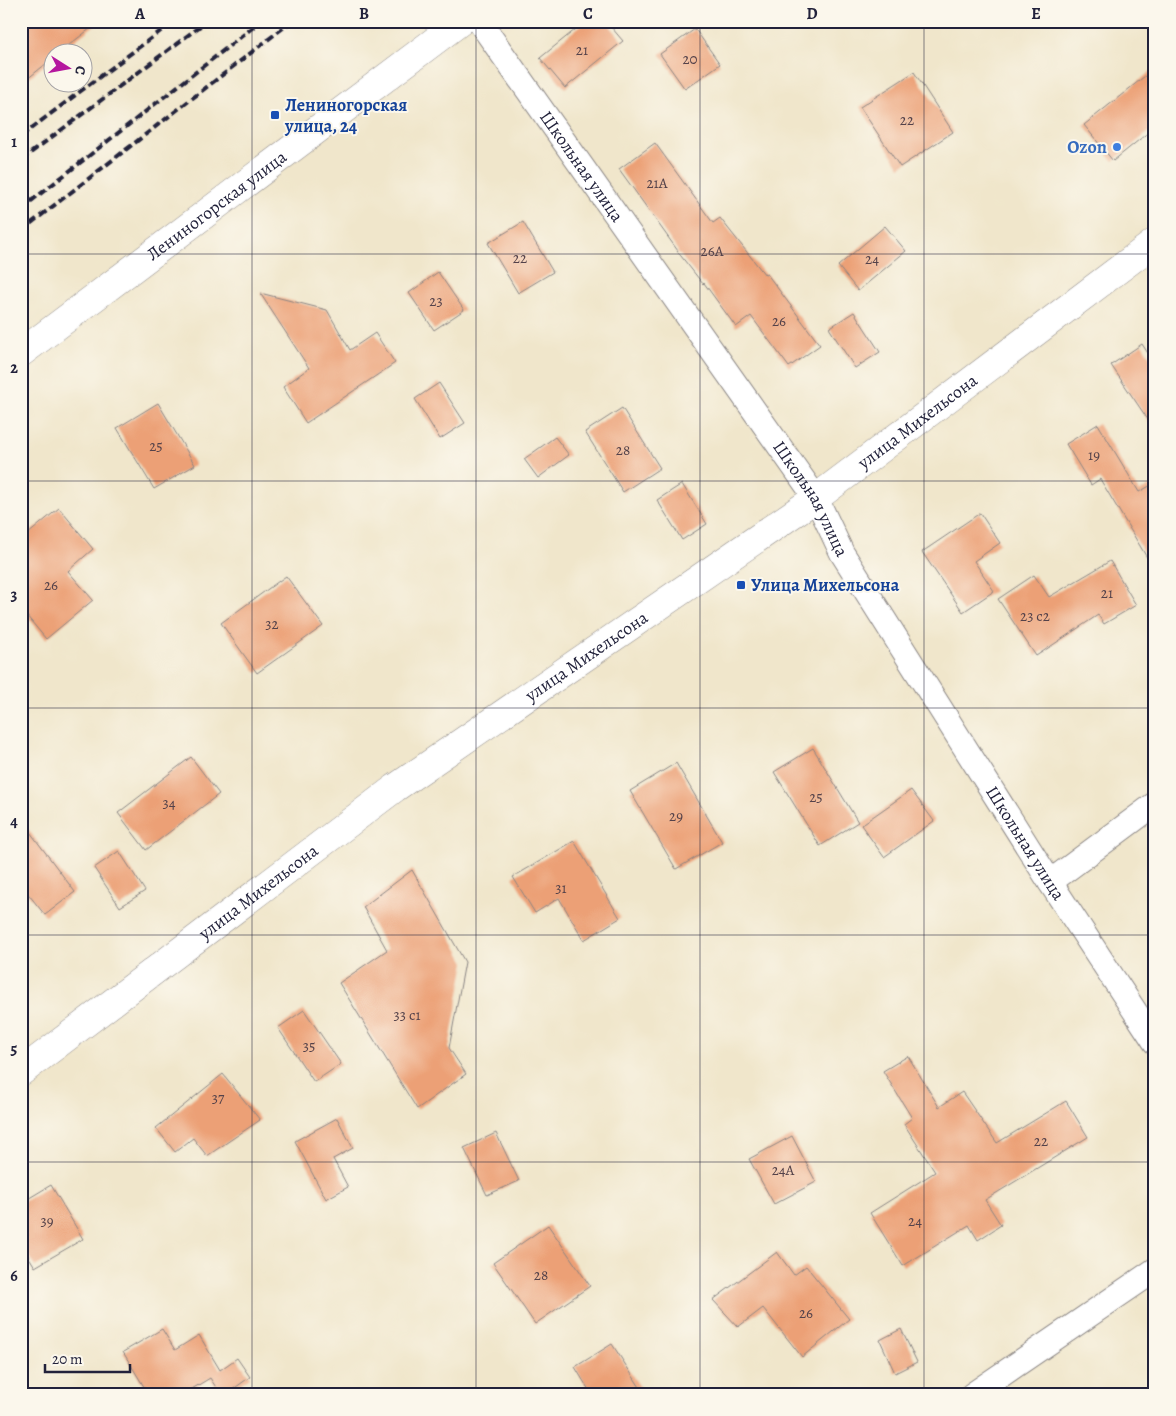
<svg xmlns="http://www.w3.org/2000/svg" width="1176" height="1416" font-family="Alegreya,serif">
<rect width="100%" height="100%" fill="#fbf7ec"/>
<filter id="ink" filterUnits="userSpaceOnUse"><feTurbulence type="fractalNoise" baseFrequency=".02" numOctaves="2"/><feDisplacementMap in="SourceGraphic" scale="10" xChannelSelector="R" yChannelSelector="G"/><feConvolveMatrix kernelMatrix="1 2 1 2 8 2 1 2 1" color-interpolation-filters="sRGB"/></filter>
<filter id="wash" filterUnits="userSpaceOnUse"><feTurbulence type="fractalNoise" baseFrequency=".0096" numOctaves="4" result="noise"/><feDisplacementMap in="SourceGraphic" scale="20" xChannelSelector="R" yChannelSelector="G"/><feGaussianBlur stdDeviation="1.12" result="paint"/><feColorMatrix in="noise" values="0 0 0 0 0 0 0 0 0 0 0 0 0 0 0 0 0 1.4 0 .05"/><feComposite in="paint" operator="in"/></filter>
<g filter="url(#wash)">
<rect width="100%" height="100%" fill="#f0e6cb"/>
<g id="blocks">
<g fill="#eca076">
<path d="M21,21h79l-40,31h-8v7l-31,25z"/>
<path d="M586,21h20l17,20 -58,47 -25,-30z"/>
<path d="M695,29l25,35 -35,25 -25,-35z"/>
<path d="M1155,68v59l-42,34 -29,-36z"/>
<path d="M914,72l39,60 -53,35 -40,-60z"/>
<path d="M655,143l58,80 7,-5 45,57 2,-1 53,71 -31,22 -38,-51 -15,11 -32,-44 -1,1 -26,-33h1l-59,-82z"/>
<path d="M523,222l30,50 -35,21 -30,-50z"/>
<path d="M885,226l21,25 -48,40 -20,-25z"/>
<path d="M438,272l26,38 -30,20 -25,-37z"/>
<path d="M260,293l67,17 23,40 25,-17 20,30 -89,60 -23,-36 26,-19z"/>
<path d="M854,312l26,40 -25,16 -26,-40z"/>
<path d="M1142,344l13,20v66l-44,-65z"/>
<path d="M439,383l26,40 -25,16 -25,-40z"/>
<path d="M158,403l37,62 -41,24 -37,-61z"/>
<path d="M622,408l38,60 -37,24 -38,-60z"/>
<path d="M1098,424l41,68 16,-9v88l-55,-92 -9,6 -25,-41z"/>
<path d="M555,437l14,18 -31,23 -14,-19z"/>
<path d="M682,484l25,40 -25,16 -25,-40z"/>
<path d="M59,508l34,41 -25,22 25,29 -47,39 -25,-30v-69z"/>
<path d="M980,513l20,30 -26,18 20,30 -31,21 -41,-60z"/>
<path d="M1110,561l26,44 -32,19 -6,-9 -62,41 -38,-57 36,-24 15,22z"/>
<path d="M286,576l37,50 -66,47 -36,-50z"/>
<path d="M813,748l45,74 -38,24 -46,-74z"/>
<path d="M191,757l28,37 -73,56 -28,-37z"/>
<path d="M676,763l46,79 -46,27 -46,-78z"/>
<path d="M911,790l23,31 -50,36 -23,-32z"/>
<path d="M21,820l54,72 -30,23 -24,-30z"/>
<path d="M574,841l46,77 -36,22 -25,-42 -24,15 -22,-36z"/>
<path d="M119,851l26,40 -25,16 -26,-39z"/>
<path d="M412,870l53,92 -16,86 17,26 -49,35 -78,-126 48,-33 -24,-43z"/>
<path d="M304,1010l37,54 -27,18 -36,-54z"/>
<path d="M908,1056l31,51 23,-15 35,51 69,-42 22,36 -103,63 16,25 -23,15 -9,-15 -66,41 -33,-53 65,-41 -31,-48 8,-6 -29,-47z"/>
<path d="M223,1074l37,46 -53,36 -14,-18 -18,14 -19,-24z"/>
<path d="M337,1118l16,30 -20,11 15,28 -22,12 -31,-58z"/>
<path d="M496,1133l23,48 -32,14 -23,-47z"/>
<path d="M792,1136l24,46 -42,22 -25,-45z"/>
<path d="M51,1185l32,54 -48,28 -14,-23v-41z"/>
<path d="M548,1225l42,61 -55,38 -42,-61z"/>
<path d="M777,1252l17,23 12,-9 43,53 -47,38 -39,-49 -25,19 -25,-27z"/>
<path d="M162,1329l13,21 24,-15 21,35 17,-12 13,19 -25,18h-4l-11,-17 -28,17h-33l-26,-43z"/>
<path d="M901,1329l16,33 -22,11 -15,-33z"/>
<path d="M612,1344l33,51h-53l-17,-28z"/>
</g>
</g>
</g>
<g filter="url(#ink)">
<use href="#blocks" fill-opacity="0" stroke="#898483" stroke-width="1"/>
<g fill="none" stroke-linecap="round" stroke-linejoin="round">
<g stroke="#898483" stroke-width="26">
<g id="minor">
<path id="s1" d="M479,21l337,477 26,55 208,329 105,160"/>
<path d="M1050,882l105,-78"/>
<path d="M972,1395l183,-125"/>
</g>
</g>
<g stroke="#898483" stroke-width="29">
<g id="tertiary">
<path id="s2" d="M21,353l440,-332"/>
<path id="s3" d="M21,1072l374,-284 421,-290 339,-256"/>
</g>
</g>
<use href="#minor" stroke="#fff" stroke-width="24"/>
<use href="#tertiary" stroke="#fff" stroke-width="28"/>
<g stroke="#22223b" stroke-width="4" stroke-dasharray="8 4" stroke-linecap="butt">
<path d="M21,136l153,-115"/>
<path d="M21,160l186,-139"/>
<path d="M21,209l240,-188"/>
<path d="M21,231l271,-210"/>
</g>
</g>
</g>
<path fill="none" stroke="#22223b" stroke-width="1" stroke-opacity="0.55" d="M252,21v1374M476,21v1374M700,21v1374M924,21v1374M21,254h1134M21,481h1134M21,708h1134M21,935h1134M21,1162h1134"/>
<g fill="#1a4fb4" stroke="#fbf7ec" stroke-width="2">
<rect x="270" y="110" width="10" height="10" rx="2.5"/>
<rect x="736" y="580" width="10" height="10" rx="2.5"/>
</g>
<circle fill="#3f7fe0" stroke="#fbf7ec" stroke-width="2" cx="1117" cy="147" r="5"/>
<g text-anchor="middle" stroke-width="4" stroke-linejoin="round" paint-order="stroke">
<g font-size="15" fill="#54424a">
<text x="582" y="55">21</text>
<text x="690" y="64">20</text>
<text x="907" y="125">22</text>
<text x="657" y="188">21А</text>
<text x="712" y="256">26А</text>
<text x="520" y="263">22</text>
<text x="872" y="264">24</text>
<text x="436" y="306">23</text>
<text x="779" y="326">26</text>
<text x="156" y="451">25</text>
<text x="623" y="455">28</text>
<text x="1094" y="460">19</text>
<text x="51" y="590">26</text>
<text x="1107" y="598">21</text>
<text x="1035" y="621">23 с2</text>
<text x="272" y="629">32</text>
<text x="816" y="802">25</text>
<text x="169" y="808">34</text>
<text x="676" y="821">29</text>
<text x="561" y="893">31</text>
<text x="407" y="1020">33 с1</text>
<text x="309" y="1051">35</text>
<text x="218" y="1103">37</text>
<text x="1041" y="1146">22</text>
<text x="783" y="1175">24А</text>
<text x="47" y="1226">39</text>
<text x="915" y="1226">24</text>
<text x="541" y="1280">28</text>
<text x="806" y="1318">26</text>
</g>
<g font-size="18" font-weight="bold" fill="#164399" stroke="#fbf7ec" text-anchor="start">
<text x="285" y="111">Лениногорская<tspan x="285" dy="21">улица, 24</tspan></text>
<text x="751" y="591">Улица Михельсона</text>
</g>
<g font-size="18" font-weight="bold" fill="#366cbe" stroke="#fbf7ec" text-anchor="end">
<text x="1107" y="153">Ozon</text>
</g>
<g font-size="18" fill="#22223b" stroke="#fbf7ec">
<text dy="6" stroke="none"><textPath href="#s1" startOffset="178">Школьная улица</textPath></text>
<text dy="6" stroke="none"><textPath href="#s2" startOffset="245">Лениногорская улица</textPath></text>
<text dy="6" stroke="none"><textPath href="#s3" startOffset="1108">улица Михельсона</textPath></text>
<text dy="6" stroke="none"><textPath href="#s1" startOffset="582">Школьная улица</textPath></text>
<text dy="6" stroke="none"><textPath href="#s3" startOffset="702">улица Михельсона</textPath></text>
<text dy="6" stroke="none"><textPath href="#s1" startOffset="988">Школьная улица</textPath></text>
<text dy="6" stroke="none"><textPath href="#s3" startOffset="298">улица Михельсона</textPath></text>
</g>
</g>
<rect width="1176" height="1416" fill="none" stroke="#fbf7ec" stroke-width="55"/>
<g transform="translate(68 68) rotate(101)"><circle r="24" fill="#fbf7ec" stroke="#a4a2a5"/>
<path d="M0-4L9 19L0 12L-9 19Z" fill="#b5179e"/>
<text y="-8" font-size="14" font-weight="bold" text-anchor="middle" fill="#22223b">С</text>
</g>
<path d="M45 1364v8h85v-8" fill="none" stroke="#22223b" stroke-width="2.5"/>
<text x="52" y="1364" font-size="15" fill="#22223b" stroke="#fbf7ec" stroke-width="4" paint-order="stroke">20 m</text>
<rect x="28" y="28" width="1120" height="1360" fill="none" stroke="#22223b" stroke-width="2"/>
<g font-size="16" text-anchor="middle" font-weight="bold" fill="#22223b">
<text x="140" y="19">A</text>
<text x="364" y="19">B</text>
<text x="588" y="19">C</text>
<text x="812" y="19">D</text>
<text x="1036" y="19">E</text>
<text x="14" y="147">1</text>
<text x="14" y="373">2</text>
<text x="14" y="600">3</text>
<text x="14" y="827">4</text>
<text x="14" y="1054">5</text>
<text x="14" y="1281">6</text>
</g>
</svg>
